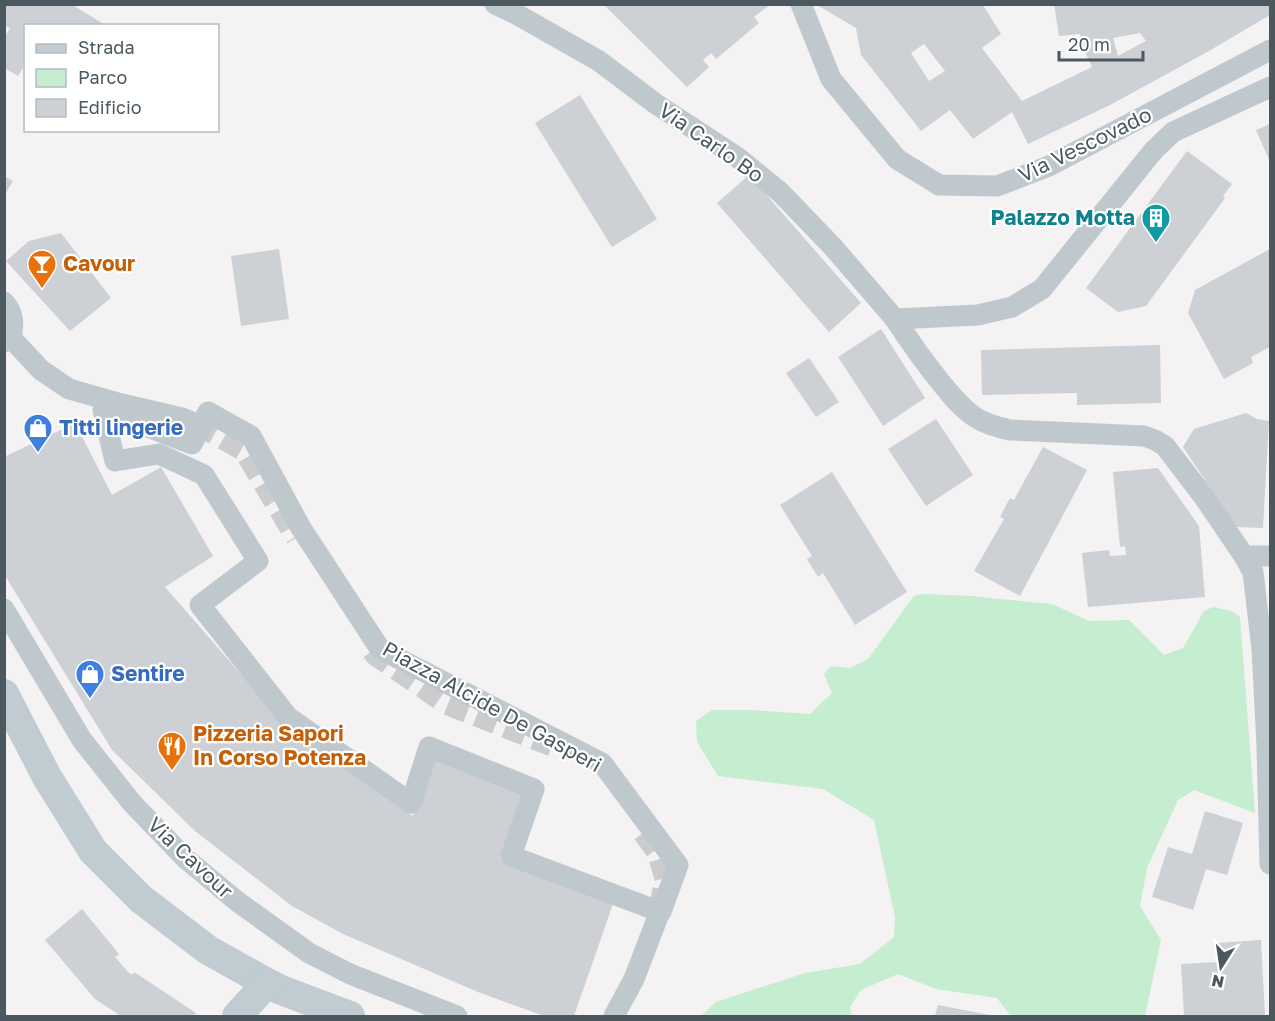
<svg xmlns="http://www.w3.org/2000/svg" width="1275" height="1021" font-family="'Golos Text',sans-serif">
<rect width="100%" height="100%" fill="#f4f2f3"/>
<path fill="#c5edcf" d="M923,594l48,2 81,8 37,17 40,-1 35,35 19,-7 21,-37 9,-4 19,4 8,6 15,196 -61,-23 -16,10 -31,68 -7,38 21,34 -16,76h-136v-2l-12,-16 -61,-9 -38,-15 -37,16 -11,17 2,9h-151l15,-14 89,-29 55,-9 34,-27 1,-20 -21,-97 -51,-31 -105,-13 -21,-34 -1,-21 16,-11h38l60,4 22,-21 -8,-19 7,-8 19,2 18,-9 46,-63z"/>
<g fill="#cdd0d4" fill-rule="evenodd">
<path d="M4,4h67l36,22h-81v37l-8,13 -14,-8v-30l6,-10 -6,-3z"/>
<path d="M603,4h168l-17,13 5,6 -43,36 -5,-6 -8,7 6,7 -22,20z"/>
<path d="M1054,4h216v11l-61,36 -99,54 -82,39 -16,-32 -39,27 -23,-29 -29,21 -60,-76 -5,-27 -39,-23h166l18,29 -19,14 40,53 70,-34 -11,-24 -1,-9 -21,2zM1140,33l6,8 -28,15 -5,-18zM924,44l21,27 -16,10 -18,-28z"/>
<path d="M580,95l77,124 -45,28 -77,-124z"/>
<path d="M1270,124v38l-14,-32z"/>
<path d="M1187,151l45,33 -9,12 2,2 -79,108 -28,6 -32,-24z"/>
<path d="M749,175l112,128 -32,29 -112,-129z"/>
<path d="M4,176l9,5 -9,15z"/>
<path d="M61,233l50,65 -41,33 -64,-70 23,-20z"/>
<path d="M279,249l10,70 -48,7 -10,-70z"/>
<path d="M1270,249v98l-19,10 2,6 -29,16 -36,-66 7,-23z"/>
<path d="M881,329l44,69 -42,28 -45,-69z"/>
<path d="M1160,345l1,58 -84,2v-12l-95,2 -1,-45z"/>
<path d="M809,358l30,44 -23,15 -30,-44z"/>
<path d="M1246,413l11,6 12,2 -6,107 -27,-1 -53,-80 11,-18z"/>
<path d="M936,419l37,56 -47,31 -38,-57z"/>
<path d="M75,423l37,72 49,-28 52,89 -48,31 122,140 126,89 22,-59 89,32 -24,70 113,45 -39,112h-30l-66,-24 -135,-58 -51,-28 -97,-75 -83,-81 -108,-176v-117z"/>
<path d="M1043,447l44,23 -67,126 -46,-25 30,-52 -4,-2 10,-19 4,2z"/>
<path d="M1158,468l41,58 6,71 -117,10 -6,-54 27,-3 1,6 16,-1 -1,-9 -5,1 -7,-75z"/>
<path d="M832,472l75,120 -52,33 -32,-52 -5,4 -11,-18 5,-3 -32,-51z"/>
<path d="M1205,811l38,12 -16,52 -21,-6 -13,41 -41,-13 16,-50 24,7z"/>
<path d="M82,909l37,45 -4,3 13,15 4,3 2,-3 62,41 -2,3h-73l-26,-17 -50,-59z"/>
<path d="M1261,940l4,76h-81l-3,-52 37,-2 -1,-19z"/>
<path d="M938,1005l52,10 -1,1h-54z"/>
</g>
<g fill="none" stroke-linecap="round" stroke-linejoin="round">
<g stroke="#caccce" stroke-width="21" stroke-dasharray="21 10" stroke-linecap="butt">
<path d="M196,424l48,27 52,87"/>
<path d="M372,651l3,4 71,49 106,42"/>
<path d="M643,833l14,19 8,26 -4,23"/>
</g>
<g stroke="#bfc8cd" stroke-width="21">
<path d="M495,4l23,11 81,46 57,43 81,53 43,35 53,55 62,72"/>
<path d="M801,4l30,75 66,80 42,26 58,1 52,-20 221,-116"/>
<path d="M1270,87l-97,45 -19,18 -112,139 -30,18 -34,8 -83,4c15,23 30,44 47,65 10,12 20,25 33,33 10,7 23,10 35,13l134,6 11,4 10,6 39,51 40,59 9,16 9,77 5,97 3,118"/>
<path d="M4,302c10,11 10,22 7,36l-7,4"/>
<path d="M11,338l30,32 28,19 53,15 60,14 14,6"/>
<path d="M103,410l89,34 16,-32 43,24 50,92 79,121 222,114 76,102 -17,47 -150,-56 23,-67 -105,-42 -18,56 -123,-86 -88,-112 58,-44 -54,-86 -45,-21 -44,7z"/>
<path d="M1244,556h26"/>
<path d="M4,609l78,131 50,63 54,56 52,43 71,51 41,21 107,42"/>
<path d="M614,1016l20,-37 23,-60"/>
</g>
<g stroke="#c0cbd2" stroke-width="30">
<path d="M4,694l43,83 46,74 48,48 67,51 59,33 14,7 69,26"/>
<path d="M237,1016l30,-33"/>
</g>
</g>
<defs>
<g id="building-pin" transform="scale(1.5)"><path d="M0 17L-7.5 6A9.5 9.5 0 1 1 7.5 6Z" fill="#0f9aa8" stroke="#fff"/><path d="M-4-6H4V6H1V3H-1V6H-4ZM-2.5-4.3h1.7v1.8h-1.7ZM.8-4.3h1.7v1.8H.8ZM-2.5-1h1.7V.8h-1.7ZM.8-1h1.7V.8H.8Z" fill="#fff"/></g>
<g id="bar-pin" transform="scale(1.5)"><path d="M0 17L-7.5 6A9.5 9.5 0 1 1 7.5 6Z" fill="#e8710a" stroke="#fff"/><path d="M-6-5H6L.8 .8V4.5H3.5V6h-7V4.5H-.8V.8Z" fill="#fff"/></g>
<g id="shop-pin" transform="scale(1.5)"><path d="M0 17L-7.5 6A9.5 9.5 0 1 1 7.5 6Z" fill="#3f7fe0" stroke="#fff"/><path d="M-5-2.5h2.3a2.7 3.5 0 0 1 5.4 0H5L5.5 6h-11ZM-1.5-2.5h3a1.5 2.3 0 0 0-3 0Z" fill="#fff"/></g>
<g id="restaurant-pin" transform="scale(1.5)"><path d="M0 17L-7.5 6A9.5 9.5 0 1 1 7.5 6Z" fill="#e8710a" stroke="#fff"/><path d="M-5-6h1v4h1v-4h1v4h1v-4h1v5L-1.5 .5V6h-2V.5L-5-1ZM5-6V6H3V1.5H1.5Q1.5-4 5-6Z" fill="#fff"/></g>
</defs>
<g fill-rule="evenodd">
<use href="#building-pin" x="1156" y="218"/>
<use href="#bar-pin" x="42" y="264"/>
<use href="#shop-pin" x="38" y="428"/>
<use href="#shop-pin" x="90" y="674"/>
<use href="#restaurant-pin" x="172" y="746"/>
</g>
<g text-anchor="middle" stroke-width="4.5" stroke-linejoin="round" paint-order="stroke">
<g font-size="21" fill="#4b585f" stroke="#fff">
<text transform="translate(711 143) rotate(35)" y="7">Via Carlo Bo</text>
<text transform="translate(1085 145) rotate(-26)" y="7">Via Vescovado</text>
<text transform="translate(492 707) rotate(29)" y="7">Piazza Alcide De Gasperi</text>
<text transform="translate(190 858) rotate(43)" y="7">Via Cavour</text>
</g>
<g font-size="21" font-weight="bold" fill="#0d838f" stroke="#fff" text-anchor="end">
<text x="1135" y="225">Palazzo Motta</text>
</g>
<g font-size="21" font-weight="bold" fill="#c56008" stroke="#fff" text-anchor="start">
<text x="63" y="271">Cavour</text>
<text x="193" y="741">Pizzeria Sapori<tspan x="193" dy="24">In Corso Potenza</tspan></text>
</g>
<g font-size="21" font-weight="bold" fill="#366cbe" stroke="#fff" text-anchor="start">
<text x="59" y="435">Titti lingerie</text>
<text x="111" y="681">Sentire</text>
</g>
</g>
<rect width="1275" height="1021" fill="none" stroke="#4b585f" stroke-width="12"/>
<rect x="24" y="24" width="195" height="108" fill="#ffffff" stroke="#b7bcbf" stroke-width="1.5"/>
<rect x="36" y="44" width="30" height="9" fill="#c0cbd2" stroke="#b7bcbf" stroke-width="1.5"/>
<text x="78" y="54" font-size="18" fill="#4b585f">Strada</text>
<rect x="36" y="69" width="30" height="18" fill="#c5edcf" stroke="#b7bcbf" stroke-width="1.5"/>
<text x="78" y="84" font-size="18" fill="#4b585f">Parco</text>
<rect x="36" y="99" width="30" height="18" fill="#cdd0d4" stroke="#b7bcbf" stroke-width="1.5"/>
<text x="78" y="114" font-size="18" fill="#4b585f">Edificio</text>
<g transform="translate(1221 967) rotate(192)" stroke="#ffffff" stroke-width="4.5" paint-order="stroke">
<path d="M0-4.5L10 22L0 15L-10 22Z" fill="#4b585f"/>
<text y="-9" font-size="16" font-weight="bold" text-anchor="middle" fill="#4b585f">N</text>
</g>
<path d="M1059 51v9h84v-9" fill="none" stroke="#4b585f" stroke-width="3"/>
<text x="1068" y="51" font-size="18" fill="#4b585f" stroke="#ffffff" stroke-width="4.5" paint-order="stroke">20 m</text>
</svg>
